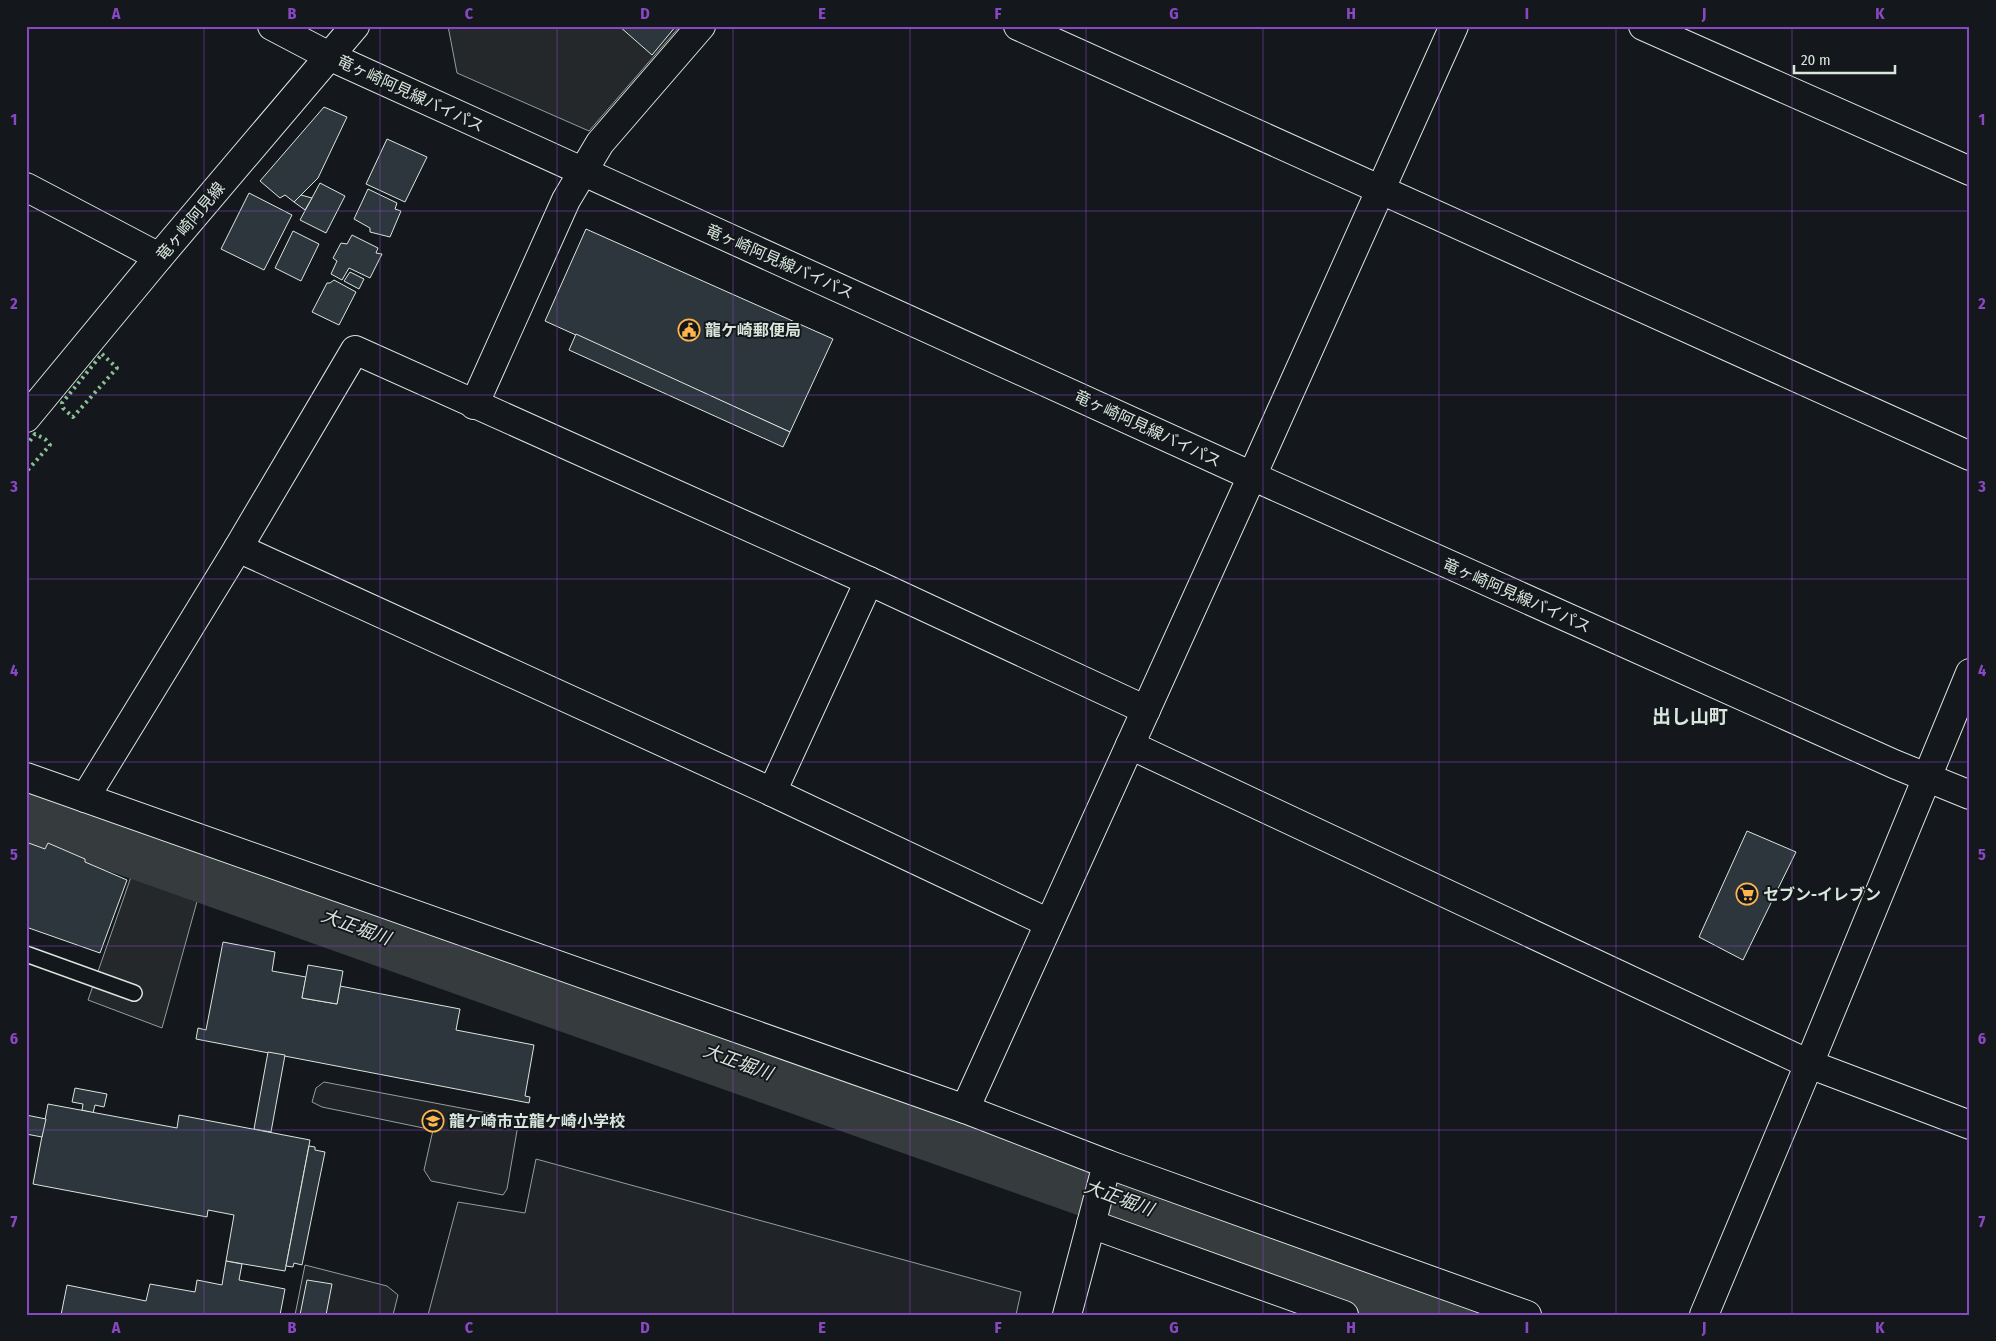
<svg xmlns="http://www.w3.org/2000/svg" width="1996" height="1341" font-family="'Fira Sans Condensed','Noto Sans JP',sans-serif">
<rect width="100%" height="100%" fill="#14181c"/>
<g fill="#202428" stroke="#939e99">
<path d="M324,1082l195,37 -12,70 -4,6 -72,-14 -7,-11 9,-40 -111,-23 -10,-5 4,-14z"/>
<path d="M536,1159l485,133 -5,23h-588l30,-113 67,11z"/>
<path d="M305,1265l82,21 11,9 -5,20h-98z"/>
</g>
<g fill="#24282b" stroke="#939e99">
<path d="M448,26h232l-91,105 -132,-58z"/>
<path d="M132,874l66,24 -36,130 -74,-28z"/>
</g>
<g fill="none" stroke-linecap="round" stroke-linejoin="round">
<path stroke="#363b3e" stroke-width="60" d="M26,814l102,32 1320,469"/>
</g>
<g fill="#2c363c" stroke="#d8e6dc">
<path d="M619,26h57l-24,29z"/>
<path d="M324,107l23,10 -29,61 -24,24 -9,-7 -5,3 -20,-17z"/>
<path d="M387,139l40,18 -22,45 -39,-18z"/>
<path d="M320,183l25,13 -19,37 -26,-13z"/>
<path d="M368,189l29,14 -2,6 6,2 -11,26 -20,-5v-4l-16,-9z"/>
<path d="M249,193l43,22 -28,55 -43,-21z"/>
<path d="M301,195l11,3 -7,12 -11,-8z"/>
<path d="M586,229l247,110 -43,93 -245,-111z"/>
<path d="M293,231l26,13 -18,37 -26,-13z"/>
<path d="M352,235l26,13 -2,5 6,1 -12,24 -21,-10 -7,12 -11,-6 6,-13 -4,-3 8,-15 6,1z"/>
<path d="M350,272l14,7 -5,10 -15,-8z"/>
<path d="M334,280l22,12 -17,33 -27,-13 15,-29h3z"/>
<path d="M576,334l214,98 -7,15 -214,-97z"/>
<path d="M1747,831l49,21 -53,108 -44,-23z"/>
<path d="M26,842l19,7 3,-6 37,16v3l42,18 -27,73 -74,-26z"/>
<path d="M223,942l52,10 -3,19 34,6 -4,21 35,6 3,-18 120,23 -4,21 78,15 -9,51 5,1 -1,6 -333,-64 2,-11 8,2z"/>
<path d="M308,965l35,6 -6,33 -35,-6z"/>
<path d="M268,1052l17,3 -14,77 -17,-3z"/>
<path d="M75,1088l32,6 -3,13 -9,-2 -2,8 -11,-3 1,-6 -11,-2z"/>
<path d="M48,1104l129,24 2,-13 131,25 -25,131 -59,-10 8,-46 -26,-5 -1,7 -174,-33z"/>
<path d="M26,1115l20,4 -4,18 -16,-3z"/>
<path d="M309,1146l6,1v3l10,2 -23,113 -8,-2 -1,4 -7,-1z"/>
<path d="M226,1261l16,3 -3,16 46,9 -5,26h-219l6,-30 79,16 4,-17 45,8 2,-12 25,5z"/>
<path d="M307,1280l25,4 -6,31h-26z"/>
</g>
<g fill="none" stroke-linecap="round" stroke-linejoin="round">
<g stroke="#d8e6dc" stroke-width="18">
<path id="lane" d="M26,954l108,39"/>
</g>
<g stroke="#d8e6dc" stroke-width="30">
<g id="street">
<path d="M1018,26l952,430"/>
<path d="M1643,26l327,145"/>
<path d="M26,187l133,70"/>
<path d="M474,405l92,-205 34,-57 101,-117"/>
<path d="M238,548l534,244 277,131"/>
<path d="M1130,745l679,319 161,61"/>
<path d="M26,777l939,332 142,55 420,151"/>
<path d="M772,792l97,-211"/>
<path d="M85,798l153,-250 117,-198 514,231 277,129"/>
<path d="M965,1109l287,-633 202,-450"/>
<path d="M1091,1224l253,91"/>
<path d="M1704,1315l105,-251 161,-391"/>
</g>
</g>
<g stroke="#d8e6dc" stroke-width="30">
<g id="secondary">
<path d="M272,26l57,30"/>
<path d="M1067,1315l40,-151"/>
</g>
</g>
<g stroke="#d8e6dc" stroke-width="30">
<g id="primary">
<path d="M329,56l923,420 642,288 76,31"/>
<path d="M26,418l133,-161 196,-231"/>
</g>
</g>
<use href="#lane" stroke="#14181c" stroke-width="15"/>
<use href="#street" stroke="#14181c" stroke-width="28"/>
<use href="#secondary" stroke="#14181c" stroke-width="28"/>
<use href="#primary" stroke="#14181c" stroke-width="28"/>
<g stroke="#8ac095" stroke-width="4" stroke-dasharray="2.5 4" stroke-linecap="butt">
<path d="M102,354l15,14 -44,49 -10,-9 -1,-5z"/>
<path d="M26,446l9,-12 10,5 5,6 -24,27"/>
</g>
</g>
<path fill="none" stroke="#8948c3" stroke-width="1" stroke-opacity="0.55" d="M204,26v1289M380,26v1289M557,26v1289M733,26v1289M910,26v1289M1086,26v1289M1263,26v1289M1439,26v1289M1616,26v1289M1792,26v1289M26,211h1944M26,395h1944M26,579h1944M26,762h1944M26,946h1944M26,1130h1944"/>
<defs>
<g id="civic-ring" transform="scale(1.125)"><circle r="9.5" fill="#14181c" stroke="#ffb74d" stroke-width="1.5"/><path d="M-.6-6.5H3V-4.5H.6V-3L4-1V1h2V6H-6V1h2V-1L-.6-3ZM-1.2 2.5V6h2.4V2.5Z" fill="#ffb74d"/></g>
<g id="supermarket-ring" transform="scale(1.125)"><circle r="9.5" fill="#14181c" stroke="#ffb74d" stroke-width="1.5"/><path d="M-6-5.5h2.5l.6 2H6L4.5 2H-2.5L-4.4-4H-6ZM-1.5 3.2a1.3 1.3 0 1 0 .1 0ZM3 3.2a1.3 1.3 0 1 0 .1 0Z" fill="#ffb74d"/></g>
<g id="school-ring" transform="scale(1.125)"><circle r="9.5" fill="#14181c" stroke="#ffb74d" stroke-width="1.5"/><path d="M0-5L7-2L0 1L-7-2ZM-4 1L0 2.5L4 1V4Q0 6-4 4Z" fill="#ffb74d"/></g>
</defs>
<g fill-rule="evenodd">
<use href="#civic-ring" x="689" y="330"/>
<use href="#supermarket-ring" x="1747" y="894"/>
<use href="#school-ring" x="433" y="1121"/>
</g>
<g text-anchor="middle" stroke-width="4" stroke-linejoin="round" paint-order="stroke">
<g font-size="16" fill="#d8e6dc" stroke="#14181c">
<text transform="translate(411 93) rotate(25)" y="6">竜ヶ崎阿見線バイパス</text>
<text transform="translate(190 221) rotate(-50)" y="6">竜ヶ崎阿見線</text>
<text transform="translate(780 261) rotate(24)" y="6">竜ヶ崎阿見線バイパス</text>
<text transform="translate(1148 428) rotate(25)" y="6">竜ヶ崎阿見線バイパス</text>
<text transform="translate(1517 595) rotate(24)" y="6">竜ヶ崎阿見線バイパス</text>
</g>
<g font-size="16" font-weight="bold" fill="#d8e6dc" stroke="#14181c" text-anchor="start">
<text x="705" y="336">龍ケ崎郵便局</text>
<text x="1763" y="900">セブン-イレブン</text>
<text x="449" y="1127">龍ケ崎市立龍ケ崎小学校</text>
</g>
<g font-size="18" font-style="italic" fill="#d8e6dc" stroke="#14181c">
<text transform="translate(356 927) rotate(20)" y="6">大正堀川</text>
<text transform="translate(738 1062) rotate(20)" y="6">大正堀川</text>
<text transform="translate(1119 1198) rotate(20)" y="6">大正堀川</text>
</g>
<g font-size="19" font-weight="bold" fill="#d8e6dc" stroke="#14181c">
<text x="1690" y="723">出し山町</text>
</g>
</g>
<rect width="1996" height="1341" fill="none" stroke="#14181c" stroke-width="55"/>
<path d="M1794 65v8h101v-8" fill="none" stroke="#d8e6dc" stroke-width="2.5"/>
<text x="1801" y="65" font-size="15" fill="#d8e6dc" stroke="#14181c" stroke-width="4" paint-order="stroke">20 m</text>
<rect x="28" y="28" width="1940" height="1286" fill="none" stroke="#8948c3" stroke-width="2"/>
<g font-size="16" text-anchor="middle" font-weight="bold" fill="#8948c3">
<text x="116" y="19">A</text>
<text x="292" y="19">B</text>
<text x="469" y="19">C</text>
<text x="645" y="19">D</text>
<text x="822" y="19">E</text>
<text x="998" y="19">F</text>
<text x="1174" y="19">G</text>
<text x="1351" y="19">H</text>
<text x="1527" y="19">I</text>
<text x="1704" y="19">J</text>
<text x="1880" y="19">K</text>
<text x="14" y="125">1</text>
<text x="1982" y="125">1</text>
<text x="14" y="309">2</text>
<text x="1982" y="309">2</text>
<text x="14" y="492">3</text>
<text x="1982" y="492">3</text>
<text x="14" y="676">4</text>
<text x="1982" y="676">4</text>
<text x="14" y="860">5</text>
<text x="1982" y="860">5</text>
<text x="14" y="1044">6</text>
<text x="1982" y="1044">6</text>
<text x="14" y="1227">7</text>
<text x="1982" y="1227">7</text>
<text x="116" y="1333">A</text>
<text x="292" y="1333">B</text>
<text x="469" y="1333">C</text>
<text x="645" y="1333">D</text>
<text x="822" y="1333">E</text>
<text x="998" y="1333">F</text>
<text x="1174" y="1333">G</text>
<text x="1351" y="1333">H</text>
<text x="1527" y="1333">I</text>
<text x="1704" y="1333">J</text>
<text x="1880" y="1333">K</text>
</g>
</svg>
